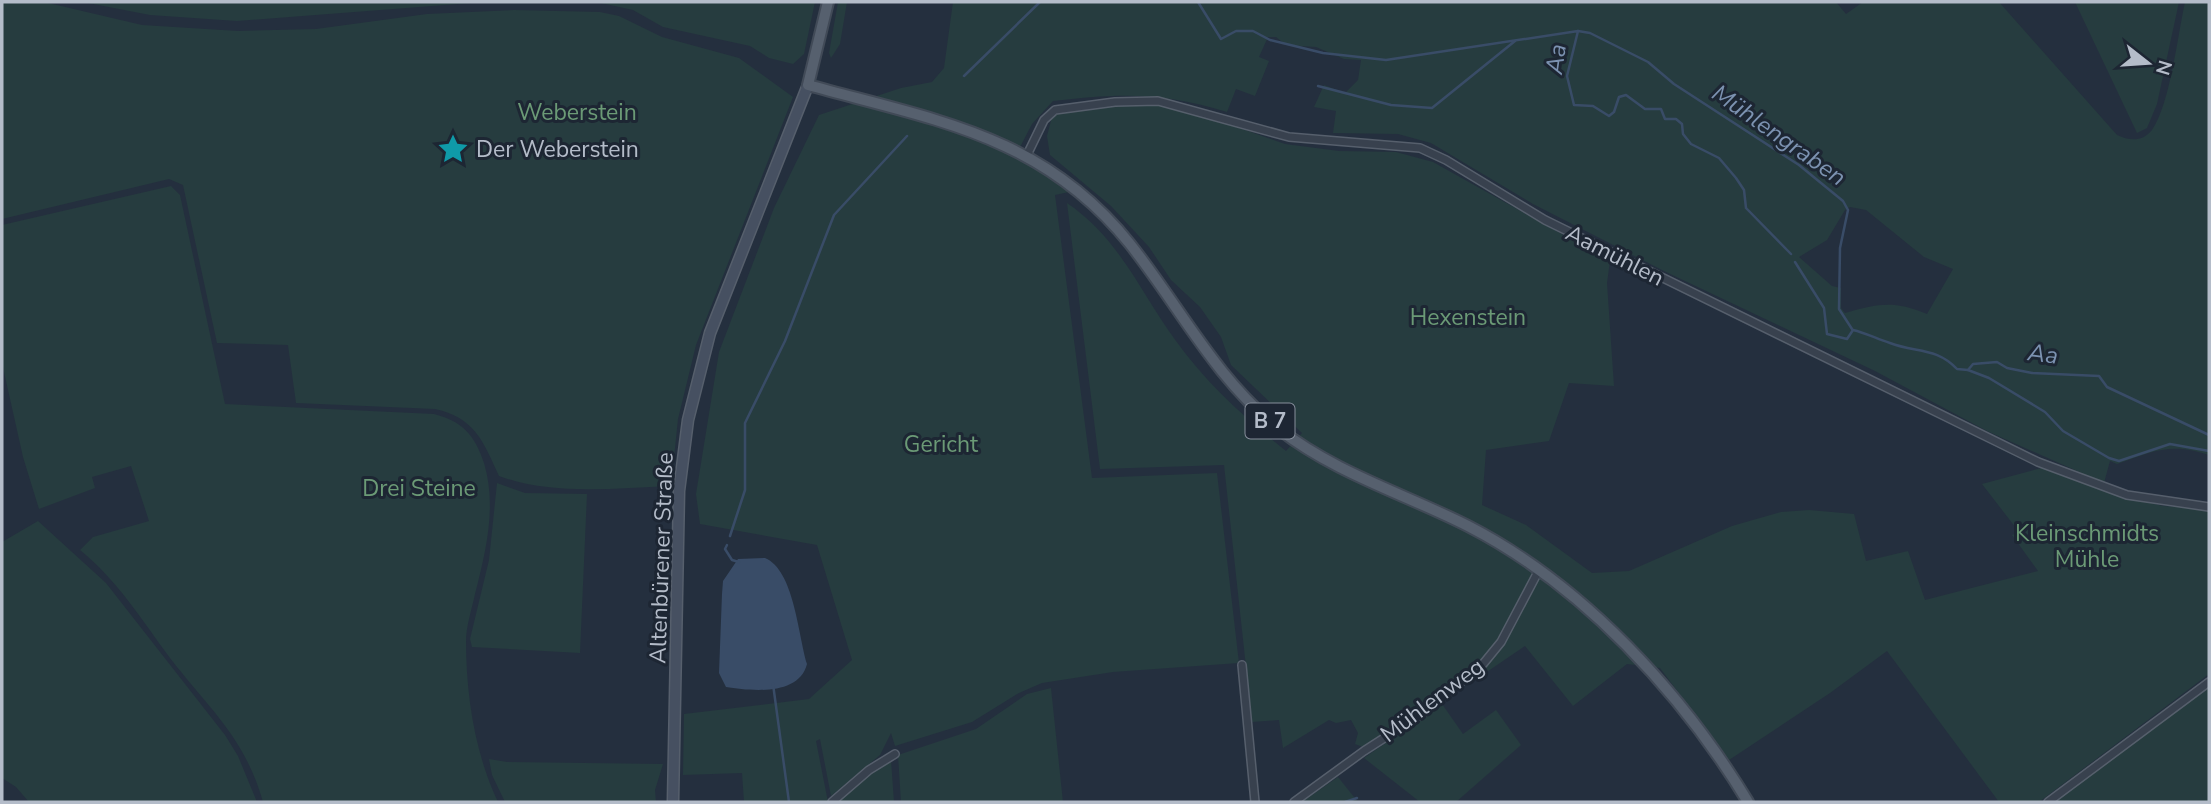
<svg xmlns="http://www.w3.org/2000/svg" width="2211" height="804" font-family="'Nunito Sans',sans-serif">
<rect width="100%" height="100%" fill="#242f3e"/>
<g fill="#263c3f" fill-rule="evenodd">
<path d="M2,2h42l98,23 96,6 78,-2 111,-15 87,-4 86,2 19,4 43,21 77,21 54,39 -97,248 -18,74 -7,67c-57,2 -118,10 -172,-10 -16,-35 -24,-58 -64,-67l-139,-6 -8,-58 -71,-2 -34,-158 -14,-6 -167,40z"/>
<path d="M83,2h401l-247,19 -87,-6z"/>
<path d="M553,2h262l-11,52 -11,10 -24,-6 -19,-12 -87,-19 -30,-17 -32,-7z"/>
<path d="M838,2h9l-7,42 -9,14 -2,-5z"/>
<path d="M953,2h883l10,12 17,-12h136l118,133c13,6 25,7 35,-5 18,-25 26,-97 33,-128h24v453c-39,-13 -55,-4 -92,9l-7,-3 -6,22 -117,-52 -112,-60 -211,-100 -131,-67 -102,-61 -33,-9 -65,-1 3,-22 -22,-4 10,-22 21,8 13,-13 3,-20 -17,-1 -28,-12 -30,-2 -10,-8h-8l-9,20 10,4 -14,35 -19,-7 -9,23c-63,-20 -110,-19 -174,-11l-21,23 -14,27 51,41 -14,3 37,283 125,-5 22,190 -126,9 -71,11 -23,10 -47,29 -77,24 -4,-13 -11,22 -49,41 -11,-57 -4,2 12,61h-84l-2,-29 -59,2 1,-61 125,-15 43,-39 -35,-115 -117,-21 -4,-30 23,-142 55,-144 45,-93 82,-27 31,-6 12,-14zM1850,207l16,3 58,47 29,12 -26,45c-34,-14 -49,-10 -82,-1l-4,-5v-20l-9,-2 -33,-29 28,-17 18,-30z"/>
<path d="M2075,2h104l-22,102 -10,24 -10,5z"/>
<path d="M1152,103l34,6 99,35 54,7 57,1 37,10 177,99 -3,22 7,103 -45,-3 -20,58 -63,9 -4,55 44,20 66,48 37,-2 103,-45 49,-14 28,-2 45,4 12,47 42,-10 17,49 113,-29 -26,-36 7,-3 -37,-48 59,-16 72,26 50,12 46,3v165l-170,128h-40l-112,-151 -57,42 -101,67 -69,-92 -33,-4 -54,42 -48,-60 -50,34 -3,-16 -35,31 -74,52 -8,-3 3,-11 -7,-13 -15,3 -7,-3 -46,28 -4,-28 -27,2 -28,-257 -124,4 -33,-266c53,36 73,89 109,138 31,43 69,77 110,110l16,-18 -71,-68 -10,-28 -21,-30 -29,-27 -22,-33 -38,-41 -61,-51 -3,-19 5,-19 8,-5 45,-8z"/>
<path d="M171,186l9,9 45,209 209,10c28,7 41,21 50,49 13,43 2,88 -9,131 -3,15 -9,32 -9,47 0,54 9,113 32,161h-235c-19,-66 -53,-92 -93,-144 -28,-38 -53,-78 -90,-108l13,-13 56,-16 -18,-55 -39,11 3,11 -56,21 -16,-52 -21,-94v-138z"/>
<path d="M497,483l28,10 62,1 -7,159 -108,-6 -2,-8 19,-79z"/>
<path d="M38,521l68,62 119,152 13,21 19,46h-228l-13,-15 -14,-9v-236z"/>
<path d="M2209,684v118h-157z"/>
<path d="M1051,688l12,114h-162l-3,-47 78,-26 51,-35z"/>
<path d="M1442,704l21,30 33,-24 25,35 -65,57h-36l-56,-44z"/>
<path d="M489,759l18,3 156,2 -8,26 1,12h-151l-13,-27z"/>
<path d="M891,760l3,42h-57l11,-13z"/>
<path d="M1338,777l20,25h-56z"/>
</g>
<path fill="#394c67" d="M765,558c29,12 33,76 42,106 -8,32 -55,27 -81,23l-7,-14 3,-79 1,-13 15,-22z"/>
<g fill="none" stroke-linecap="round" stroke-linejoin="round">
<g stroke="#394c67" stroke-width="2.5">
<path d="M1198,2l23,37 15,-8h17l17,9 53,13 63,7 192,-29 -11,45 7,29 19,1 16,10 5,-4 5,-15 7,-2 19,14h16l4,10h11l6,5 1,10 8,10 28,14 17,20 8,12 2,18 45,46"/>
<path d="M1578,31l12,2 58,29 26,22 125,81 44,36 5,9 -8,38 -1,61 13,20"/>
<path d="M964,76l76,-74"/>
<path d="M1318,86l73,19 41,3 83,-67"/>
<path d="M1795,262l29,46 3,26 20,5 6,-9c13,3 24,9 37,13 26,10 46,4 67,26l11,1 5,-6 24,-2 10,6 25,5 67,3 8,11 102,48"/>
<path d="M1968,370l21,8 56,34 18,19 46,27 10,3 51,-17 39,7"/>
<path d="M730,536l15,-46v-67l40,-82 49,-126 73,-79"/>
<path d="M727,545l-2,4 7,11 7,2"/>
<path d="M773,684l16,118"/>
<path d="M1345,802l12,-4"/>
</g>
<g stroke="#565f6c" stroke-width="10">
<g id="street">
<path d="M1027,155l17,-35 11,-10 60,-8 43,-1 131,36 131,11 26,12 99,60 493,242 89,33 82,12"/>
<path d="M1242,665l13,137"/>
<path d="M832,802l37,-32 26,-16"/>
<path d="M1294,802l70,-51 59,-38 60,-49 18,-22 38,-72"/>
<path d="M2048,802l161,-120"/>
</g>
</g>
<g stroke="#565f6c" stroke-width="13">
<path id="secondary" d="M673,802l6,-311 9,-71 22,-87 98,-248"/>
</g>
<g stroke="#414a57" stroke-width="14">
<path id="primary" d="M828,2l-20,83c126,35 235,50 322,159 50,63 85,134 149,185 56,44 126,65 189,97 115,59 214,167 280,276"/>
</g>
<use href="#street" stroke="#38414e" stroke-width="7"/>
<use href="#secondary" stroke="#465061" stroke-width="10"/>
<use href="#primary" stroke="#56606e" stroke-width="10"/>
</g>
<defs>
<g id="sight-bare" transform="scale(2.415)"><path d="M0-6L1.8-2.2L6-1.7L2.9 1.2L3.7 5.4L0 3.3L-3.7 5.4L-2.9 1.2L-6-1.7L-1.8-2.2Z" fill="#0f9aa8" stroke="#1d2633" stroke-width="2.5" paint-order="stroke"/></g>
</defs>
<g fill-rule="evenodd">
<use href="#sight-bare" x="453" y="149"/>
</g>
<g text-anchor="middle" stroke-width="6" stroke-linejoin="round" paint-order="stroke">
<rect fill="#1d2633" stroke="#878f9c" stroke-width="2" x="1245.5" y="403.5" width="49" height="35" rx="5"/>
<g font-size="21" font-weight="bold" fill="#b4bcc9">
<text x="1270" y="428">B 7</text>
</g>
<g font-size="23" fill="#6b9a76" stroke="#1d2633">
<text x="577" y="120">Weberstein</text>
<text x="1468" y="325">Hexenstein</text>
<text x="941" y="452">Gericht</text>
<text x="419" y="496">Drei Steine</text>
<text x="2087" y="541">Kleinschmidts<tspan x="2087" dy="26">Mühle</tspan></text>
</g>
<g font-size="23" fill="#b4bcc9" stroke="#1d2633" text-anchor="start">
<text x="476" y="157">Der Weberstein</text>
</g>
<g font-size="23" fill="#b4bcc9" stroke="#1d2633">
<text transform="translate(1615 255) rotate(27)" y="8">Aamühlen</text>
<text transform="translate(661 558) rotate(-88)" y="8">Altenbürener Straße</text>
<text transform="translate(1432 700) rotate(-37)" y="8">Mühlenweg</text>
</g>
<g font-size="24" font-style="italic" fill="#7c92b1" stroke="#1d2633">
<text transform="translate(1556 59) rotate(-82)" y="8">Aa</text>
<text transform="translate(1779 135) rotate(35)" y="8">Mühlengraben</text>
<text transform="translate(2043 354) rotate(7)" y="8">Aa</text>
</g>
</g>
<rect width="2211" height="804" fill="none" stroke="#b4bcc9" stroke-width="7"/>
<g transform="translate(2148 63) rotate(107)" stroke="#1d2633" stroke-width="5" paint-order="stroke">
<path d="M0-5L12 26L0 18L-12 26Z" fill="#b4bcc9"/>
<text y="-10" font-size="19" font-weight="bold" text-anchor="middle" fill="#b4bcc9">N</text>
</g>
</svg>
